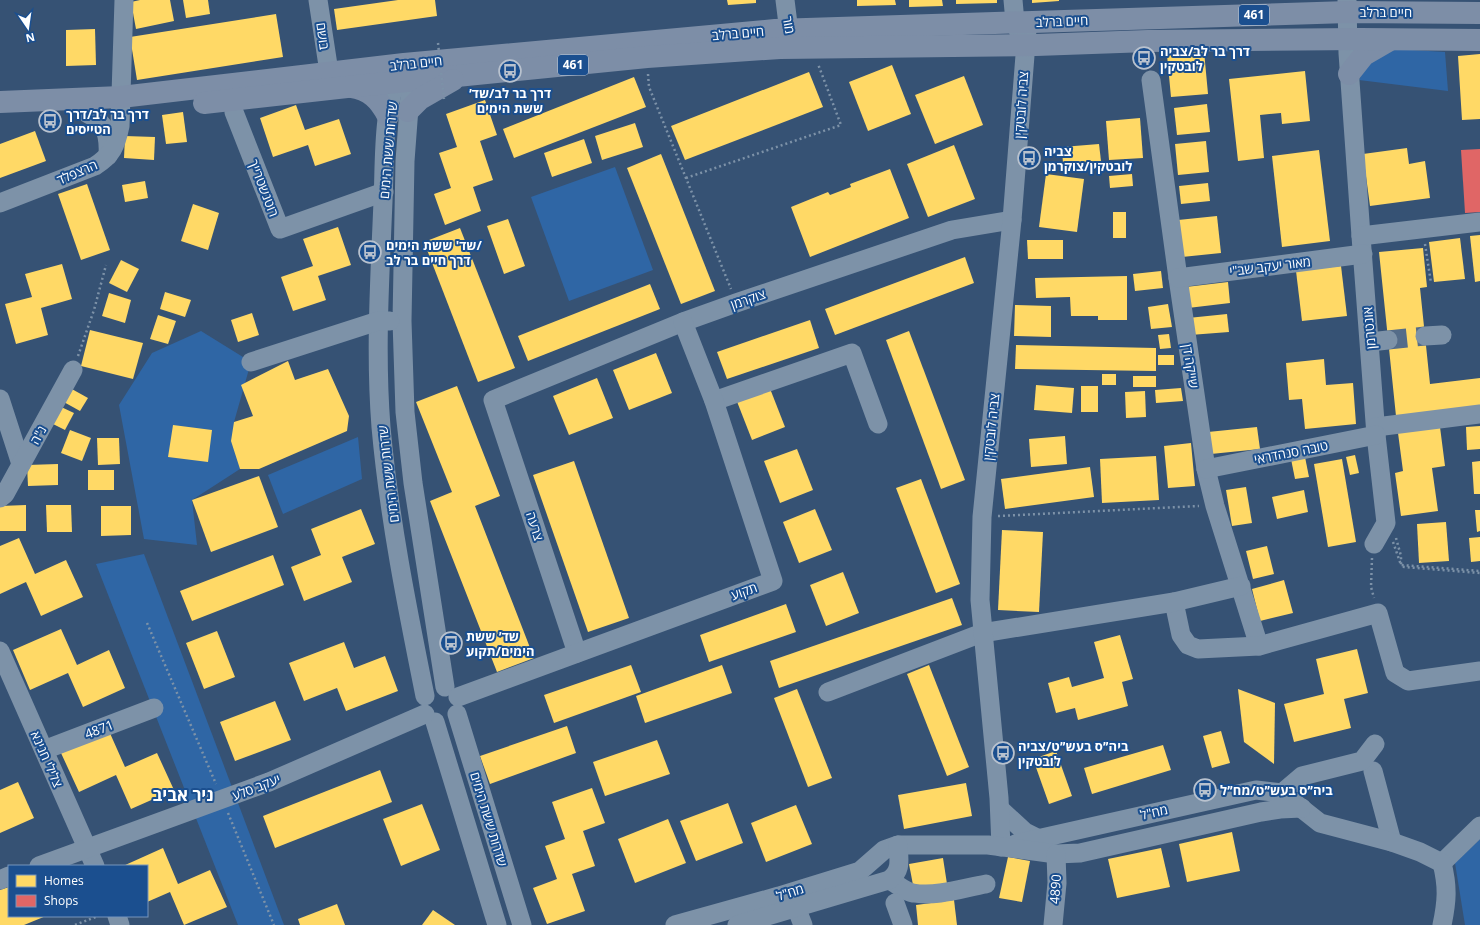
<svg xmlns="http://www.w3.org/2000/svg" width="1480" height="925" font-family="'Open Sans',Heebo,sans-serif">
<rect width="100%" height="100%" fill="#365274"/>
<g fill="#2f66a5">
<path d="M1396,49l49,3 3,39 -89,-11 7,-15z"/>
<path d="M615,167l38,103 -84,31 -38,-104z"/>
<path d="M201,331l50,31 -17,60 6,47 -48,31 5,45 -53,-6 -25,-134 33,-52z"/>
<path d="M358,437l4,42 -79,35 -15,-39z"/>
<path d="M144,554l140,371h-46l-142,-361z"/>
<path d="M1480,839v86h-15l-10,-62z"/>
</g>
<g fill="#ffd966">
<path d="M140,0h30l4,21 -38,8 -5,-27z"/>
<path d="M183,0h25l2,14 -24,4z"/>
<path d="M398,0h37l2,16 -100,14 -3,-21z"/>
<path d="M727,0h29v3l-28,2z"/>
<path d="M857,0h38l1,5 -39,1z"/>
<path d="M909,0h33l1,6 -34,1z"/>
<path d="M956,0h41v3l-41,1z"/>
<path d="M1032,0h27v1l-27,2z"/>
<path d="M276,14l7,43 -146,23 -7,-43z"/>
<path d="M95,29l1,36 -30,1v-36z"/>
<path d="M1204,51l4,43 -37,3 -4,-42z"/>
<path d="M1480,54v65l-18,1 -4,-64z"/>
<path d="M892,65l19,49 -43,17 -19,-49z"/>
<path d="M1305,71l5,50 -28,3 -1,-11 -21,2 4,43 -26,3 -9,-82z"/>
<path d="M809,72l14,35 -138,53 -14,-34z"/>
<path d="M964,76l19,49 -48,19 -20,-49z"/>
<path d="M634,77l12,30 -132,51 -11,-29z"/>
<path d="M485,100l12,35 -17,6 13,39 -20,7 8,24 -36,14 -11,-31 17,-6 -12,-35 18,-6 -11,-33z"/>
<path d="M1207,104l3,28 -33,3 -3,-27z"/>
<path d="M296,105l9,25 34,-11 12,35 -36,12 -7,-21 -35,12 -13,-39z"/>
<path d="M183,112l4,30 -21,2 -4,-29z"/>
<path d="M1140,118l3,40 -34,2 -3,-39z"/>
<path d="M635,123l8,24 -41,13 -7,-24z"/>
<path d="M35,131l11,30 -46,17v-34z"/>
<path d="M125,136l30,1 -1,23 -30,-2z"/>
<path d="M584,139l8,24 -40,14 -8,-24z"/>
<path d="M1206,141l3,31 -31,3 -3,-31z"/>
<path d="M1099,144l2,17 -38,3 -1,-17z"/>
<path d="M954,145l21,54 -47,18 -21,-53z"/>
<path d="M1407,148l2,16 16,-3 5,37 -60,8 -7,-52z"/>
<path d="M1319,150l11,91 -48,6 -10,-91z"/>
<path d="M661,154l54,137 -34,13 -54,-136z"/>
<path d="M890,169l19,49 -99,39 -19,-50 37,-15 2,3 21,-8 -1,-3z"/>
<path d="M1046,174l38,5 -7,53 -38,-5z"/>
<path d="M1132,174l1,12 -23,2 -1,-12z"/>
<path d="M145,181l3,17 -23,4 -3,-17z"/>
<path d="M1208,183l2,18 -29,3 -2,-18z"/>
<path d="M87,184l23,66 -29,10 -23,-66z"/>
<path d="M193,204l26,9 -11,37 -27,-9z"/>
<rect x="1113" y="212" width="13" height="26"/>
<path d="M1217,216l4,37 -39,4 -4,-37z"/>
<path d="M508,219l17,47 -21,8 -17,-48z"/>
<path d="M338,227l13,38 -33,11 8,24 -33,11 -12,-34 32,-11 -10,-27z"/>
<path d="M460,228l55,140 -37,14 -54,-140z"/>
<path d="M1480,235v46l-5,1 -5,-46z"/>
<path d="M1460,238l5,41 -31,3 -5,-40z"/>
<path d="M1027,240h36v19h-35z"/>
<path d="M1423,248l4,39 -7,1 10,96 50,-6v30l-84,8 -17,-164z"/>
<path d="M965,257l9,26 -139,52 -10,-26z"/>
<path d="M121,260l18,9 -12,23 -18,-9z"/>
<path d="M62,264l10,35 -31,9 7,27 -32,9 -11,-40 27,-7 -7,-23z"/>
<path d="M1341,266l6,50 -45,5 -6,-50z"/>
<path d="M1161,271l2,17 -28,3 -2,-17z"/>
<path d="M1127,276v44h-29v-4h-27l-1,-19 -34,1 -1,-20z"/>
<path d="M1228,282l2,21 -42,5 -2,-21z"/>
<path d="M650,284l10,25 -132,52 -10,-25z"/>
<path d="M165,292l26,8 -6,17 -25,-8z"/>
<path d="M109,293l22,7 -6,23 -23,-7z"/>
<path d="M1168,304l4,23 -21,2 -3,-22z"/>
<path d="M1015,305l36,1v31l-37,-1z"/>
<path d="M252,313l7,22 -21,7 -7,-22z"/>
<path d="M1227,314l2,18 -39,3 -2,-17z"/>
<path d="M158,315l18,6 -8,23 -18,-5z"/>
<path d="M810,320l9,28 -92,31 -10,-27z"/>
<path d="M90,330l53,13 -10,36 -52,-13z"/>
<path d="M909,331l56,149 -24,9 -55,-149z"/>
<path d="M1169,334l2,14 -11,1 -2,-14z"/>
<path d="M1016,345l140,3v23l-141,-2z"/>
<path d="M656,353l16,40 -43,17 -16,-40z"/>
<rect x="1158" y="355" width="16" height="10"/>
<path d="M1324,359l2,26 27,-2 3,41 -51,5 -3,-30 -13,1 -3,-37z"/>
<path d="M288,361l7,19 33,-11 21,47 -2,15 -88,38h-19l-9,-28 3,-19 19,-6 -12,-31z"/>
<rect x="1102" y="374" width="14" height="11"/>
<rect x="1133" y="376" width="23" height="11"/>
<path d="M597,378l16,40 -44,17 -16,-39z"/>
<path d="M1036,385l38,3 -2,25 -38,-3z"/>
<path d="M457,386l43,110 -25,10 59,152 -37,14 -67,-171 22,-9 -36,-90z"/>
<path d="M769,386l16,41 -33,13 -16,-41z"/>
<rect x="1081" y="386" width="17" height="26"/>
<path d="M70,388l18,10 -8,13 -18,-10z"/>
<path d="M1181,388l2,13 -27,2 -1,-13z"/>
<path d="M1145,391l1,26 -20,1 -1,-26z"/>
<path d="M59,406l15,7 -9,17 -14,-7z"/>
<path d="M173,425l39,5 -4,32 -40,-5z"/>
<path d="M1480,426v23l-13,1 -1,-23z"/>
<path d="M1257,427l3,22 -49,5 -3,-22z"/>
<path d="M1440,427l5,39 -13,2 6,43 -37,5 -6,-43 8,-2 -5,-38z"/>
<path d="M70,430l21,8 -9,23 -21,-8z"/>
<path d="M1065,436l2,28 -36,3 -2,-28z"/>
<path d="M97,438h22l1,26 -22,1z"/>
<path d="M1191,443l4,43 -27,2 -4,-42z"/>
<path d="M797,449l16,41 -33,13 -16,-42z"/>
<path d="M1355,455l4,18 -9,2 -4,-18z"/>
<path d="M1156,456l3,44 -57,3 -2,-44z"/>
<path d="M1305,457l4,20 -14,2 -4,-20z"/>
<path d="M1342,459l14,83 -28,5 -14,-83z"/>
<path d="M574,461l55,157 -41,14 -55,-157z"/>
<path d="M1480,461v33h-6l-2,-32z"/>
<path d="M58,464v21l-30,1 -1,-21z"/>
<path d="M1090,467l4,30 -89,12 -4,-30z"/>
<rect x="88" y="470" width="26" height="20"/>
<path d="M259,476l19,51 -67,25 -19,-52z"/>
<path d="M921,479l39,105 -24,9 -40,-105z"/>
<path d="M1246,487l6,36 -20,3 -6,-36z"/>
<path d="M1304,490l4,22 -31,7 -5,-22z"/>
<path d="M26,505v26h-26v-25z"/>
<path d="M46,505h25l1,27h-25z"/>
<path d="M101,506h30v29l-30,1z"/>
<path d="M361,509l14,35 -33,13 10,25 -48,19 -13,-34 30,-12 -10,-26z"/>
<path d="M815,509l17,41 -33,13 -16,-41z"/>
<path d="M1475,510h5v21l-3,1z"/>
<path d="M1446,522l3,39 -30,2 -2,-39z"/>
<path d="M1002,530l41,2 -4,80 -41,-2z"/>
<path d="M1480,537v24l-9,1 -2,-24z"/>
<path d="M19,538l16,36 31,-14 17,37 -42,19 -15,-34 -26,12v-48z"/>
<path d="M1267,546l7,28 -21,5 -7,-28z"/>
<path d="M273,555l11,30 -92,36 -12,-30z"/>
<path d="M843,572l16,41 -33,13 -16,-41z"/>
<path d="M1284,580l9,33 -33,8 -8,-32z"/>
<path d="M952,598l10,27 -183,63 -9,-27z"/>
<path d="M786,604l10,28 -87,30 -9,-27z"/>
<path d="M61,629l16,36 32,-15 16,38 -42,19 -15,-34 -38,17 -17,-40z"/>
<path d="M217,631l18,46 -31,12 -18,-46z"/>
<path d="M1120,635l13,44 -11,3 6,24 -50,14 -3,-12 -19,5 -8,-30 21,-6 3,10 32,-9 -10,-36z"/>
<path d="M344,642l10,26 31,-12 13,35 -52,20 -9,-23 -33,13 -15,-38z"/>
<path d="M1357,649l11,44 -24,6 7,29 -57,14 -10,-38 40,-10 -8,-35z"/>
<path d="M631,665l10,27 -87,31 -10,-28z"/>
<path d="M722,665l10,28 -87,30 -9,-27z"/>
<path d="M929,665l40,102 -22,9 -40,-102z"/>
<path d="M797,689l35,89 -24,9 -34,-89z"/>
<path d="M1238,689l37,14 -1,61 -30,-22z"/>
<path d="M275,701l16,39 -56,21 -15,-39z"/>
<path d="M567,726l9,27 -86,31 -10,-28z"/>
<path d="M109,731l16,36 32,-14 17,37 -43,19 -15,-34 -37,17 -18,-39z"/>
<path d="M1221,731l9,32 -18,5 -9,-32z"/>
<path d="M657,740l13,34 -65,22 -12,-34z"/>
<path d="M1163,745l8,25 -79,24 -8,-26z"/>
<path d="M1056,751l16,45 -23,8 -16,-45z"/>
<path d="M380,770l12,32 -117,46 -12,-32z"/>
<path d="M18,782l16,36 -34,15v-43z"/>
<path d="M966,783l6,33 -68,13 -6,-34z"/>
<path d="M592,788l13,35 -22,8 12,35 -23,8 13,37 -38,13 -14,-36 24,-9 -12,-33 20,-7 -13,-37z"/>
<path d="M728,803l15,40 -47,18 -16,-40z"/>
<path d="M422,804l18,46 -39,16 -18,-47z"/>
<path d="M796,805l16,39 -46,18 -15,-39z"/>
<path d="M668,819l18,44 -51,20 -17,-44z"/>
<path d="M1232,832l8,39 -53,11 -8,-38z"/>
<path d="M163,848l15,36 32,-14 17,37 -43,18 -14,-33 -23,10v-36h-24z"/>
<path d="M1161,848l9,39 -53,11 -9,-39z"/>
<path d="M1008,857l22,4 -8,41 -23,-4z"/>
<path d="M943,858l4,26 -33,6 -5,-26z"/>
<path d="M9,887v29h37l-22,9h-24v-35z"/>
<path d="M954,900l3,25h-39l-2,-20z"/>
<path d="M337,904l8,21h-45l-2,-6z"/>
<path d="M433,910l22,15h-33z"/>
</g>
<path fill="#e06666" d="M1480,149v63l-15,1 -4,-63z"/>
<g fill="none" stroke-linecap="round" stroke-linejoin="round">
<path stroke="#546c89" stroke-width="19" stroke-dasharray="19 10" stroke-linecap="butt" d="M1388,340l37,-4"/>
<g stroke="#7d92a8" stroke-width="2.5" stroke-dasharray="2 3" stroke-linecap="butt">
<path d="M648,74l1,13 82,202"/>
<path d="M686,178l155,-53 -23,-61"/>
<path d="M1425,244l6,39"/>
<path d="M78,356l16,-46 12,-45"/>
<path d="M998,516l201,-10"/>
<path d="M1396,538l5,18v9l3,2 76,6"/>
<path d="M1393,542l8,23 79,6"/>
<path d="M1372,558l-1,29 3,11"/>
<path d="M147,623l69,161"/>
<path d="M228,813l46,112"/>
<path d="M75,925l23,-9"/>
</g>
<g stroke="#7d92a8" stroke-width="19">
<path d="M318,0l11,72"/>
<path d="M785,0l4,32 5,11"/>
<path d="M1013,0l2,22 5,13"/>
<path d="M1347,0l1,53 13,183 15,199 10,88 -12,21"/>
<path d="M405,67l6,14 -6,80 -3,160 3,91 8,71 32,204"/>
<path d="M400,70c-18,40 -15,89 -17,131 -3,75 -8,150 -2,226 8,90 26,180 44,269"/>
<path d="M1151,80l27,198 28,191 9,37 44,140"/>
<path d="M234,112l46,117 104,-37"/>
<path d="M88,114c19,8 21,24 20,42"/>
<path d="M0,203l95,-37c17,-11 21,-20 25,-40l4,-126"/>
<path d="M1361,236l119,-14"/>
<path d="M1178,278l185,-24"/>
<path d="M1425,336l17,-1"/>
<path d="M1370,342l18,-2"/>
<path d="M251,362l127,-41h12"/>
<path d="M0,399l21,65"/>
<path d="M714,401l138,-48 26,71"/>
<path d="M1376,427l104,-13"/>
<path d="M1206,469l170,-34"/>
<path d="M0,498l5,-4 68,-124"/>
<path d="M1174,602l7,33 7,10 10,4 61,-3 119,-33 17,60 13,8 72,-10"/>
<path d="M0,651l95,215"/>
<path d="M577,653l-84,-253 190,-78 53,-19 216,-73 60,-10"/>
<path d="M828,692l154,-59 192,-31 67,-16"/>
<path d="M458,697l315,-116 -59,-180 -31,-79"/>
<path d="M457,714l65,211"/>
<path d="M435,722l62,203"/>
<path d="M44,750l110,-42"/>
<path d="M1373,771l19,71"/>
<path d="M1282,793l20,-17 60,-15 13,-17"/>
<path d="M1000,809l25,23 14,7"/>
<path d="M1015,844l241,-54 26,3 38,30 72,19 28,10 22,11 38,-37"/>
<path d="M1001,847l-2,-49 -19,-198 2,-83 30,-297 15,-190"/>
<path d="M39,866l230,-84 156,-68"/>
<path d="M0,880l9,-4"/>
<path d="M889,880c7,3 16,12 24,13 24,4 50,-5 73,-9"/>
<path d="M792,897l11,28"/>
<path d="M895,903l8,22"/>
<path d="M117,916l3,9"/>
<path d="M675,925l104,-29 81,-25 24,-21 14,-5h90l68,9 24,-1 181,-41 19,-3 22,-1"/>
<path d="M737,925l152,-45c13,-9 10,-20 9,-35"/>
<path d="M1053,925l4,-42 -1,-29"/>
<path d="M1442,925c5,-24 6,-38 0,-62"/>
</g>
<g stroke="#7d8ea7" stroke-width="22">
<path d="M1349,74l15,-19 26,-15"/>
<path d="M351,87c19,3 28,12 37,29"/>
<path d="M0,102l121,-5 283,-33 371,-34 573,-18 132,1"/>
<path d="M204,103l143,-16 300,-30 133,-9 256,-3 112,-4 213,-2 119,1"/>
<path d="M408,111l12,-12 33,-19"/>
</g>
<path stroke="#7d92a8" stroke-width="2.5" stroke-dasharray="2 3" stroke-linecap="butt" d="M438,43l6,56"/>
</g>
<defs>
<g id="bus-ring" transform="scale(1.15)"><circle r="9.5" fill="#1b4f8f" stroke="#b9c2ce" stroke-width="1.5"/><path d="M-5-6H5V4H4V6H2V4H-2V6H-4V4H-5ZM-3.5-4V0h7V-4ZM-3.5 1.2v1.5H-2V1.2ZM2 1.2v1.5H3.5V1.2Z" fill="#b9c2ce"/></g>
</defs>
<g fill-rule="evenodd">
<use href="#bus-ring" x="1144" y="58"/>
<use href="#bus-ring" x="510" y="71"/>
<use href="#bus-ring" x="50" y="121"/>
<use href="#bus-ring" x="1029" y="158"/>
<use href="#bus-ring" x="370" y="252"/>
<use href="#bus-ring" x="451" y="643"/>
<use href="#bus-ring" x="1003" y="753"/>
<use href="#bus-ring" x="1205" y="790"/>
</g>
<g text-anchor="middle" stroke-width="4" stroke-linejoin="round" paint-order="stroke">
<g fill="#1b4f8f" stroke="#bbcadd" stroke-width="1">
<rect x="1239" y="5" width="30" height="20" rx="3"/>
<rect x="558" y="55" width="30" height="20" rx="3"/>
</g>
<g font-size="12" font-weight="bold" fill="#fff">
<text x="1254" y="19">461</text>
<text x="573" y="69">461</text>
</g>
<g font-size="13" fill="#fff" stroke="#1b4f8f">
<text x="1386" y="17">חיים ברלב</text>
<text transform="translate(1062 21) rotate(-2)" y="5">חיים ברלב</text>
<text transform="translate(789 25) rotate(79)" y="5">מור</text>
<text transform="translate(738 33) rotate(-5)" y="5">חיים ברלב</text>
<text transform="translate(323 36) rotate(82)" y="5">בושם</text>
<text transform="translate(416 63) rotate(-6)" y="5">חיים ברלב</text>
<text transform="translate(1021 105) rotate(-86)" y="5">צביה לובטקין</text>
<text transform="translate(388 150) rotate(-85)" y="5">שדרות ששת הימים</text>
<text transform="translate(77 172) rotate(-23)" y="5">הרצפלד</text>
<text transform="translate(264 188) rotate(69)" y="5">רוטנשטרייך</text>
<text transform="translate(1270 266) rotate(-7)" y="5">מאור יעקב שב"י</text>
<text transform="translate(748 299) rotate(-19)" y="5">צוקרמן</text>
<text transform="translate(1369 328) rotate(-95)" y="5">אונטרמן</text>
<text transform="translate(1191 366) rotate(81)" y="5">שייקה דן</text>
<text transform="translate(991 427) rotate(-84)" y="5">צביה לובטקין</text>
<text transform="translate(38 435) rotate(-61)" y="5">נ"ה</text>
<text transform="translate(1291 452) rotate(-11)" y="5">טובה סנהדראי</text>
<text transform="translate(388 474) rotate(-97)" y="5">שדרות ששת הימים</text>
<text transform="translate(535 526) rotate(72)" y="5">צרעה</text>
<text transform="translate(744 591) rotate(-20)" y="5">תקוע</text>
<text transform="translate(99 729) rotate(-21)" y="5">4871</text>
<text transform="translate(47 759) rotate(66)" y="5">צלילי חנינא</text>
<text transform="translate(256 787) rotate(-21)" y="5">יעקב סלע</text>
<text transform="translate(1154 812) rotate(-13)" y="5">מח"ל</text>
<text transform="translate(489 819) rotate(73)" y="5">שדרות ששת הימים</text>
<text transform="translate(1055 889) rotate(-86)" y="5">4890</text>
<text transform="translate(790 892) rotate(-18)" y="5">מח"ל</text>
</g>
<g font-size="13" font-weight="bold" fill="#fff" stroke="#1b4f8f" text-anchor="start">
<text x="1160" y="56">דרך בר לב/צביה<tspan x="1160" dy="15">לובטקין</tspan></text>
<text x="510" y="98" text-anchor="middle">דרך בר לב/שד׳<tspan x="510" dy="15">ששת הימים</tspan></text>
<text x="66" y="119">דרך בר לב/דרך<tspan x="66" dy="15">הטייסים</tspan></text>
<text x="1044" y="156">צביה<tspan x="1044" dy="15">לובטקין/צוקרמן</tspan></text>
<text x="386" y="250">שד' ששת הימים/<tspan x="386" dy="15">דרך חיים בר לב</tspan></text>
<text x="466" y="641">שד׳ ששת<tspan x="466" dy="15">הימים/תקוע</tspan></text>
<text x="1018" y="751">ביה״ס בעש״ט/צביה<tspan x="1018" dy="15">לובטקין</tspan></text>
<text x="1220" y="795">ביה״ס בעש״ט/מח״ל</text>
</g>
<g font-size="17" font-weight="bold" fill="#fff" stroke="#1b4f8f">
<text x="183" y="801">ניר אביב</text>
</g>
</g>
<rect x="8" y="865" width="140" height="52" fill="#1b4f8f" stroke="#7695bc"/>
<rect x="16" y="875" width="20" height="12" fill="#ffd966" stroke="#7695bc"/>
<text x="44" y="885" font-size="12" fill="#ffffff">Homes</text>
<rect x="16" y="895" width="20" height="12" fill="#e06666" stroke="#7695bc"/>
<text x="44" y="905" font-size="12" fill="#ffffff">Shops</text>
<g transform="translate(28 28) rotate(167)" stroke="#1b4f8f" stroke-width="3" paint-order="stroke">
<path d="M0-3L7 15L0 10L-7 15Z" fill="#ffffff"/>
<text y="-6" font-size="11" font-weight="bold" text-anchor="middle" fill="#ffffff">N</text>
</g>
</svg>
